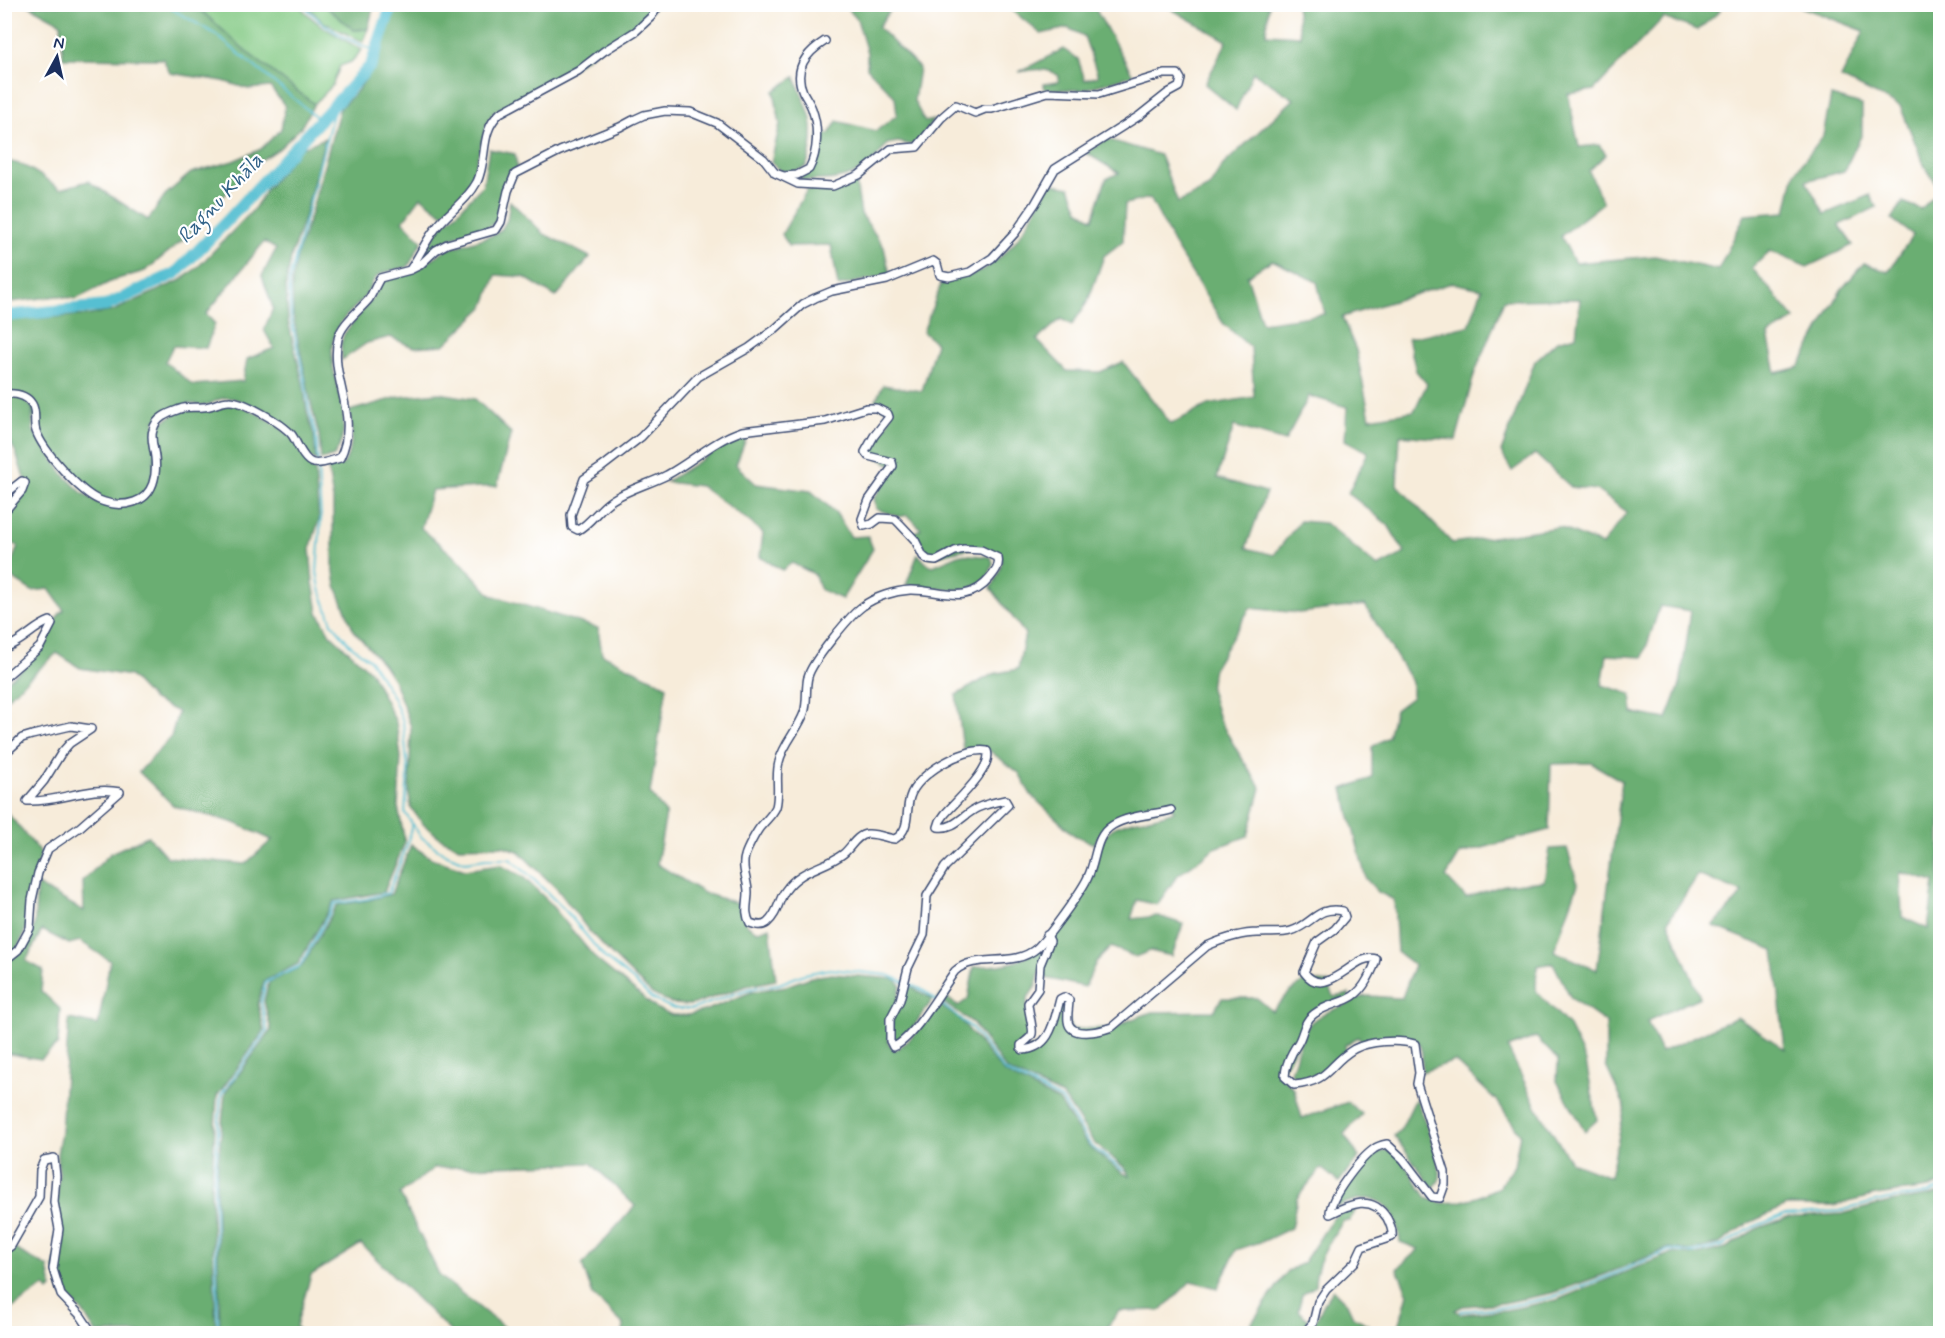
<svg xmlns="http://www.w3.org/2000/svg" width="1945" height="1338" font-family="Mynerve,sans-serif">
<rect width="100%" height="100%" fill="#fff"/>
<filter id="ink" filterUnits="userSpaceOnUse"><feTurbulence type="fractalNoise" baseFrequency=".0167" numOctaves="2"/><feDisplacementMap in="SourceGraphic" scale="12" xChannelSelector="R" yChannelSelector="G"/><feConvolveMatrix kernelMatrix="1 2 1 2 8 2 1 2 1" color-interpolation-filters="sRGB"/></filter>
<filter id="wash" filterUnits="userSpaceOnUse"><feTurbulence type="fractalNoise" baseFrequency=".008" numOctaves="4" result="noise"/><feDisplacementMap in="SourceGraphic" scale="24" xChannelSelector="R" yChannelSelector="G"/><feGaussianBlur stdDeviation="1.35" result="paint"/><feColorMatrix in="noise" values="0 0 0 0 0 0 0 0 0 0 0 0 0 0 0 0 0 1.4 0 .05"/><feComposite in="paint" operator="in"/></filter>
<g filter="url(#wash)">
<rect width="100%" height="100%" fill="#f7ecda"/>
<g fill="#84ca85" stroke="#507c72" stroke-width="1.5">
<path d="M195,5h104c17,21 40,31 63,45l-11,12 -11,4 -8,20 -18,18 -66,-51z"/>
<path d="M306,5h18l30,25 14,-1 -5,13 -40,-20z"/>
</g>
<g fill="#6bae72" stroke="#436e68" stroke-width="1.5" fill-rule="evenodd">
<path d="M28,5h167l53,48 66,51 -13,23 -22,22 -23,14 -29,30 -26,22 -13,21 -43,35 -31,9 -38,19 -19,-3 -52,7v-141c15,-3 42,18 55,27l28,-8 60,39 17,-25 26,-22 42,-12 28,-12 20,-20 4,-23 -15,-19 -22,2 -25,-8 -53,-8 -7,-14 -100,-1 -2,-35z"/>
<path d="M324,5h50l-6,24 -14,1z"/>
<path d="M397,5h259l-12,14 -29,22 -14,7 -39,27 -67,36 -8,11 -12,45 -9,22 -23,25 -22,-17 -18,24 19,20 -14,26c-11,3 -27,3 -34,13 -4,7 -7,14 -12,20 -8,9 -18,16 -24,27 -22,41 25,87 -4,129l-13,4 -2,-25 -7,-27 -19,-92 -1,-35 6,-29 13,-39 29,-105 17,-17 15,-21 8,-17z"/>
<path d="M844,5h50l-16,22 41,41 -5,33 11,21 8,-2 -14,21 -8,4 -13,-3 -11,2c-24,36 -51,38 -91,36 22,-12 24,-20 22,-45l11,-1 8,-13 39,10 21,-16 -2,-18 -28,-29v-15l-10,-34z"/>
<path d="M1006,5h87l40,70 -51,15 -38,-1v-5l14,-2 1,-6c-13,-9 -25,-7 -40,-4l44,-23 15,10 7,21 13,-4 -14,-40 -16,-8 -27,6z"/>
<path d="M1164,5h105l-3,29 34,2 -4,-31h424v6l-22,19 -35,-12 -69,72 -26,4 11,53 20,-2 7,9 -17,17 14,32 -42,33 14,27 80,-7 63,14 27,-55 41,-3 9,-40 28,-36 8,-40 31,9v29l-18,37 -38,10 19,33 45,-19 7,12 -38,18 14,20 -46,22 -37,-16 -18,17 43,51 -27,16 8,38 23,-6 42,-77 23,-27 24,9 25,-37 -21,-16 11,-17 18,7 19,-19v994l-11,4 -53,7 -43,11h-47l-37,17 -30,21 -28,7 -22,-3 -63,26 -54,19 -49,10 -40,3 -8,4 6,4 45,-4 51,-10 115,-47 24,2 30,-7 30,-19 30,-11 56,-4 48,-12 43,-7 7,-3v141h-543l11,-39 -11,-25 22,-20 -19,-7c-4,-43 -28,-53 -65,-34 12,-21 27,-55 54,-58l11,7 27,41 15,5 16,-1 19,-5 22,-10 15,-21 6,-32 -22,-32 -43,-41 -33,11v-20l-3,-9c-19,-7 -38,-7 -57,-1l-4,-5 -13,8 1,7 -28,22 -20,5 -7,-5c0,-7 4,-11 5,-18 11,-38 16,-38 52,-52 6,-2 11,-7 17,-8 12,0 25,2 37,2l12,-33 -17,-13 -3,-52 -16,-8 -12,-13 -23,-90 29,-11v-31l16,-10 7,-27 17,-13v-15l-47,-77 -66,8 -49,-5 -37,61 -3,20 9,30 19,33 23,36 -13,48 -33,12 -38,28 -20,29 -20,-5 -6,19 27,-3 25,8 -11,32 -22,-5 -15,6 -24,-10 -15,15 -11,25 -40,-9 -1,-14 10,-23 -3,-8c7,-8 15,-16 21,-25 11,-18 25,-68 40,-79 14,-10 45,-10 62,-18l-3,-5c-16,6 -52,9 -63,19 -7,5 -10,12 -14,19l-20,-9 -43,-40 -12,-22 -32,-24h-24l-7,-54 37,-21 25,-5 7,-35 -34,-46c6,-9 10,-17 11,-28 -20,-24 -47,-5 -73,-3l-5,-10 -11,-14 8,-4 -13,-14 -9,2 -23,-8 -2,-11 22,-31 -27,-14 1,-6 17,-22 5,-13 -18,-8 9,-19 39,6 14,-48 -13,-11 20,-53c8,-1 17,-1 24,-3 42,-12 65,-57 82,-93l21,4 9,23 14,9 13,-40 13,-6 -33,-20 21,-14 53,16 18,48 31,-16 14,-22 71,-66 -41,-27 -17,38 -31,-26 22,-43zM1150,198l26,50 47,75 28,25 3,49 -46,8 -37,19 -48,-62 -23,10 -33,-1 -30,-31 24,-21 11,6 16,-24 16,-45 19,-15 2,-37zM1272,260l45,22 8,32 -63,9 -15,-47zM1452,283l30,6 -13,37 -61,12 8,33 11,13 -13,27 -44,7 -14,-68 -14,-33zM1580,299l-4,37 -19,5 -22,20 -34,91 11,19 23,-17 36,33 25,3 31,22 -25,33 -43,-18 -107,16 -55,-58 3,-50 56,5 18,-65 30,-75zM1309,396l38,11 -2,33 23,12 -20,41 40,32 17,28 -27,14 -53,-44 -25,-2 -26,34 -28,-7 20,-56 -49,-14 17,-52 51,15zM1660,606l31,5 -11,74 -13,34 -34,-6 -2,-19 -29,-9 5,-30 36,2zM1591,763l31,18 -25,189 -43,-19 24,-67 -11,-36 -17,1 -6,32 -40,4 -38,13 -20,-21 14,-23 89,-24 2,-66zM1900,872l34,10 -6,47 -26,-12zM1698,875l45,18 -30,33 61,24 11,99 -48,-32 -76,35 -14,-31 53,-24 -32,-76zM1553,963l18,35 35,25v43l19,41 -15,70 -39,-15 -34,-54 -29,-60 28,-11 22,23 -1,21 28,50 12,-11 -11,-58 -18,-37 -32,-34 1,-25z"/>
<path d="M1796,5h144v184l-15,-22 -25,-61 -59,-28 23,-47z"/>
<path d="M795,77c4,12 10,23 14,35 6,17 3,39 -3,55l-14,5 -12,-1 -9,-9 9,-38 -6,-33z"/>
<path d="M325,138l-20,77 -13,39 -6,29 2,38 15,62 4,29 7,24 2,25c-13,-4 -14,-19 -23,-28 -13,-13 -51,-37 -69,-35 -6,1 -11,5 -17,7 -6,1 -13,-2 -19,-1 -12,2 -22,10 -33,16 -1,14 1,53 -5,64 -4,9 -13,14 -22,16 -36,10 -74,-40 -89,-69 -5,-9 -6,-22 -8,-32l-26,-8 -1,-71 86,-5 23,-4 68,-31 18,-14 55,-57 14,-22 33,-39zM264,242l12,7 -14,27 11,32 -9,22 10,18 -27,11 -4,22 -50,4 -28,-23 8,-16 33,2 9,-24 -9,-10z"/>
<path d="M489,149l26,5 2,13c-6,8 -11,15 -13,25 -3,10 -2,23 -9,30 -11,12 -29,9 -43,16 -14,6 -23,14 -34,25l23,-37 12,-9 30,-32z"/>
<path d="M856,182l5,32 23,33 6,28 -52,11 -7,-41 -43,1 -6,-12 25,-44 29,-1z"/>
<path d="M510,201l34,33 46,23 -34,40 -32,-20 -28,-2 -12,32 -40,38 -31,2 -23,-10 -23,6 -25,17 -1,-16 3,-10 30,-38 8,-15 32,-9 31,-22 49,-15 7,-5 6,-10z"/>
<path d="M439,393l36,6 36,34 -14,53 -65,4 -11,38 42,36 28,31 107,33 4,26 65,32 -17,107 16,21 -9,50 47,29 39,12c0,14 1,21 15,26l12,-4 6,53 -30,6 -55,19 -19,-1 -20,-10 -41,-40 -22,-23 -31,-41 -40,-39 -15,-5 -44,1 -17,-8 -19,-15 -12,-16 -2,-14 2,-67 -6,-17 -11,-29 -11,-17 -29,-33 -18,-45 -3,-21v-65l-5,-32 15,-3c11,-18 10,-35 6,-54l50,-14z"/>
<path d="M17,396l8,4 7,8 1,22 31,45 17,17 16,10 32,4 26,-22 1,-55c10,-11 20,-18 35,-20 5,0 10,2 14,1 8,0 15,-5 22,-6 16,-2 54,22 64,33 10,11 13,25 24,34l4,49 -9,29 3,33 5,30 12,22 41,38 25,50 5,35 -3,50 7,35 -21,50 -50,9 -36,63 -34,17 -6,23 6,27 -47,65 -6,92 5,145h-120l-13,-21 -20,-19 -9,-25 7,-39 -4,-28 2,-27 -2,-20 4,-22 8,-113 29,6 12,-64 -30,-20 -11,3 -27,-14 -16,31 17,9 -2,21 19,18 -2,35 -17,15 -36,-6 -1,-90c12,-10 25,-21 30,-36 2,-8 1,-31 3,-42l47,26 -1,-30 28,-28 37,-17 19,21 78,7 27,-24 -37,-17 -61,-17 -35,-34 32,-35 7,-25 -25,-12 -23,-24 -50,-8 -23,-15 -52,47v-17c12,-11 30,-22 39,-36 7,-11 9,-30 20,-37l-15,-21 -17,2 -25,-16 11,-29 -13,-6v-20l20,-28 4,-9 -6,-8 -7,-22 -11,-21v-35z"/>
<path d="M747,436l-11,29 20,19 55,7 25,22 15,24 17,-1 5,13 -31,50 -21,-9 -7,-16 -22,-11 -10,7 -22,-13 3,-24 -18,-15 -45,-32 -34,-4 66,-42z"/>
<path d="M918,554l8,9 7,3 28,-12 30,3 2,6c-8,40 -58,24 -87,22z"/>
<path d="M4,809l37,44c-8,26 -9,76 -25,96 -3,3 -8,6 -12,9z"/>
<path d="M411,845l20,13 34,12 35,-5 22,11 25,24 49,59 61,50 15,6h16l19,-5 44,-18 35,-6 25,-9 21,-3 63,5 6,6 -13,57 6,9c19,-11 31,-30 44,-47l22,15 44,54 55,28 30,46 34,26 7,3 -5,-8 -31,-25 -31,-47 -57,-26 -33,-47 -35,-24 4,-5 16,12 10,-7 6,-32c36,-3 44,0 72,-27l2,3 -12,43 -9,13 1,22 3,10 -11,19 24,-6 17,-43 4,-1 6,29 44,-1 12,-7 25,-9 62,-1 8,-13h35l15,13 18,-19 16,-12 22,3 6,14 15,-3v5l-38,15 -23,48 -6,6 2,11 10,10 8,29 46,-16 14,12 -18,20 15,23 -20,25 -18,-14 -24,30 -6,30 -25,12 -30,10 -18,38 -27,-7 -29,29 -43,1 -16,22h-480l1,-8 -31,-30 -11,-30 53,-59 -44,-43 -157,5 -34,26 40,82 71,57h-59l-91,-89 -50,31 -15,51 4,7 -80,1 -4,-151 9,-90 46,-63 -7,-29 5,-19 33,-16 35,-61 32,-5 22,-6z"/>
<path d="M906,984l27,15 -19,27 -20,18 -2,-12 1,-13 12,-22z"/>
<path d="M1416,1098c7,20 24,57 24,78 0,5 -3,8 -7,12l-39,-52 7,-7z"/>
<path d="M1357,1208l-8,13h-6c-13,21 -28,40 -28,65l-13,9 -4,16 11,9 -9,13 -56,1 43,-62 17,-10 29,-44 11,-7z"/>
<path d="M13,1248l35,19 4,21 -3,3 -4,-5 -40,27 -1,-59z"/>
<path d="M1333,1290l14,14 6,13 15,7 -8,9 -53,1c13,-15 13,-29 26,-44z"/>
</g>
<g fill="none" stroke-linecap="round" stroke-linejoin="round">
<g stroke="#56bfd2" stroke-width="2">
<path d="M163,4l52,30 105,86"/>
<path d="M303,4c19,24 46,36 72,47"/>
<path d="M336,102l-47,180 2,37 14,62 4,28 7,26 5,82 -4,55 3,17 12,34 18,22 20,15 23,37 10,25 5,49 -3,42 16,24 24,17 20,8 21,-3h24l18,15 37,36 40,48 28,22 18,18 23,11h19l55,-20 31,-5 25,-10 26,-5 58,6 35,15 49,38 32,43 57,28 30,47 32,24"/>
<path d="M1461,1311l43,-4 49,-10 56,-21 61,-26 23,3 29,-7 31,-19 31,-12 55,-4 48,-12 42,-6 11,-5"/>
<path d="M218,1334l-4,-149 7,-90 46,-64 -6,-29 5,-20 34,-16 35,-63 31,-4 22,-6 19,-48 5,-21"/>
</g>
<path stroke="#56bfd2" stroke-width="12" d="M4,316l102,-10 70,-33 51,-52 144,-156 21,-61"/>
</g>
</g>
<g filter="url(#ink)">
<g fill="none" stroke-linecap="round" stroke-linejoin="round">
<g stroke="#3c4b71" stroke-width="10">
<g id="minor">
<path d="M775,173l23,11 35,2 26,-11 32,-26 26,-2 24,-29 15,-13 19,8 10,-4h7l56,-17 51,2 65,-20h14l3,5 -2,8 -11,6 -29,23 -84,53 -20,35 -20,29 -23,25 -22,14 -21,5 -9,-2 -3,-11 -4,-3 -46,19 -55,11 -17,7 -12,6 -28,25 -26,19 -51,29 -57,60 -39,30 -18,12 -13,36 1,12 6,3c13,-7 21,-22 34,-30 17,-11 37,-16 55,-25 26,-14 47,-35 75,-44l83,-10 41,-13h10l12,6 1,3 -15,19 -9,16 3,4 24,6 1,4 -24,34 -7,19 2,7 8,-2 8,-6 15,1 5,5 15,16 8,16 5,4 8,1 19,-10 9,-2 17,1 17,8c2,8 -3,14 -8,20 -24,29 -50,11 -80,12 -16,1 -35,7 -47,16 -13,9 -52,57 -55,71 -3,12 0,25 -4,36 -6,17 -21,31 -25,49 -4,14 1,30 -3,45 -3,7 -9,12 -14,18 -5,5 -15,24 -17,31 -4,12 3,25 3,36 0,12 -4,20 2,31 6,2 12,4 17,0 11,-9 11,-22 18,-32 16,-23 38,-22 58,-37 8,-6 13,-19 24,-20 9,-1 19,4 28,5 16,-10 10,-26 15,-42 7,-23 53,-50 77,-46 7,16 -31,50 -42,63l-5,7 -2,6c16,3 26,-13 39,-19 9,-4 18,-6 28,-8l3,5 -63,62 -18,29 -3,39 -16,33 -8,32 -10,19v22l3,6c20,-7 48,-57 62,-76 22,-19 58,-2 82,-23 11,-11 45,-57 51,-71 9,-18 6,-41 25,-52 17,-10 40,-10 58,-15"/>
<path d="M411,268c9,-13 15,-28 25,-40 12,-16 31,-27 41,-46 11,-23 2,-50 23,-69l78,-42 26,-20 32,-20 15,-14 9,-13"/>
<path d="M4,394c11,-1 22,0 28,10 5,8 1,18 4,27 7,20 44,61 63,69 12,5 23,6 35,2 20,-6 23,-28 21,-45 -1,-9 -5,-19 -2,-27 3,-13 16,-17 27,-21 8,-3 15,-1 23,-2 9,0 17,-6 26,-6 14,-1 54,23 63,34 5,7 11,26 21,28 8,2 19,-3 27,-5 21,-43 -11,-79 -2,-119 3,-15 21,-28 31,-40 4,-7 7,-14 11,-21l30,-8 10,-5 16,-15 11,-6 49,-14 5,-8 7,-31 7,-17 45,-23 60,-24 13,-7 11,-5 21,-4 25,1 27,11 47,36 11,14 9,3 13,-1 12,-6c9,-17 10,-41 3,-60 -2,-6 -6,-11 -9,-17 -10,-23 3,-39 22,-51"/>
<path d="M4,495l18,-14 3,2 -3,8 -18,21"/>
<path d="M4,648c18,-5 29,-21 46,-27l2,3 -12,23 -36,31"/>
<path d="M4,754l18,-16 10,-3 39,-9 20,3 -21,14 -8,9 -18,29 -17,20c31,2 62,-16 93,-9l-40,35 -32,22 -10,24 -6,27 -2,28 -12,22 -14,11"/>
<path d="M1047,935l3,6 -10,24 -2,24 -10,14c0,7 6,27 4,31 -1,4 -8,8 -11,11v3l2,2c28,-2 31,-29 37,-51l4,-2 5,3c0,7 -2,14 -1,21 2,18 33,10 44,6l95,-81c16,-7 34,-13 51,-13 10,-1 23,1 33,-2 21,-6 26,-26 52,-20l2,6 -10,12 -18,13 -13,30c22,31 51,-21 72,-13 -1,7 -5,14 -9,21 -14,26 -33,19 -53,34 -11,8 -10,19 -16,29 -6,9 -13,23 -13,34l9,8c36,-3 34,-21 60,-36 15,-8 44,-10 61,-5l4,29 -2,11 28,88v12l-5,14 -8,-1 -29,-38 -16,-15c-5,1 -9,2 -13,5 -13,9 -45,49 -44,65 20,-10 42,-20 57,4 3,6 6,12 5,19l-30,10 -7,15 -29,28 -8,12 -5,21 -10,11"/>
<path d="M4,1251l7,-5 28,-49 1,-27 4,-10 10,-2 2,18 -2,26 5,27 -6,40 8,26 20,21 12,18"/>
</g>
</g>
<use href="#minor" stroke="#fff" stroke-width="7"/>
</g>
</g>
<g text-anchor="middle" stroke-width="4.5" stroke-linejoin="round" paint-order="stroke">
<g font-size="21" font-style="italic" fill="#306187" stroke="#fff">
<text transform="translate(220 198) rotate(-47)" y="7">Ragnu Khāla</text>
</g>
</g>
<rect width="1945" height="1338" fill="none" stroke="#fff" stroke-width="24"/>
<g transform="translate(57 57) rotate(8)" stroke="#ffffff" stroke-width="4.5" paint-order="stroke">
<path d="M0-4.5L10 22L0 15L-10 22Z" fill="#1b2f5e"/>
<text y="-9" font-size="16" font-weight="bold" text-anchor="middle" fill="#1b2f5e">N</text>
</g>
</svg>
